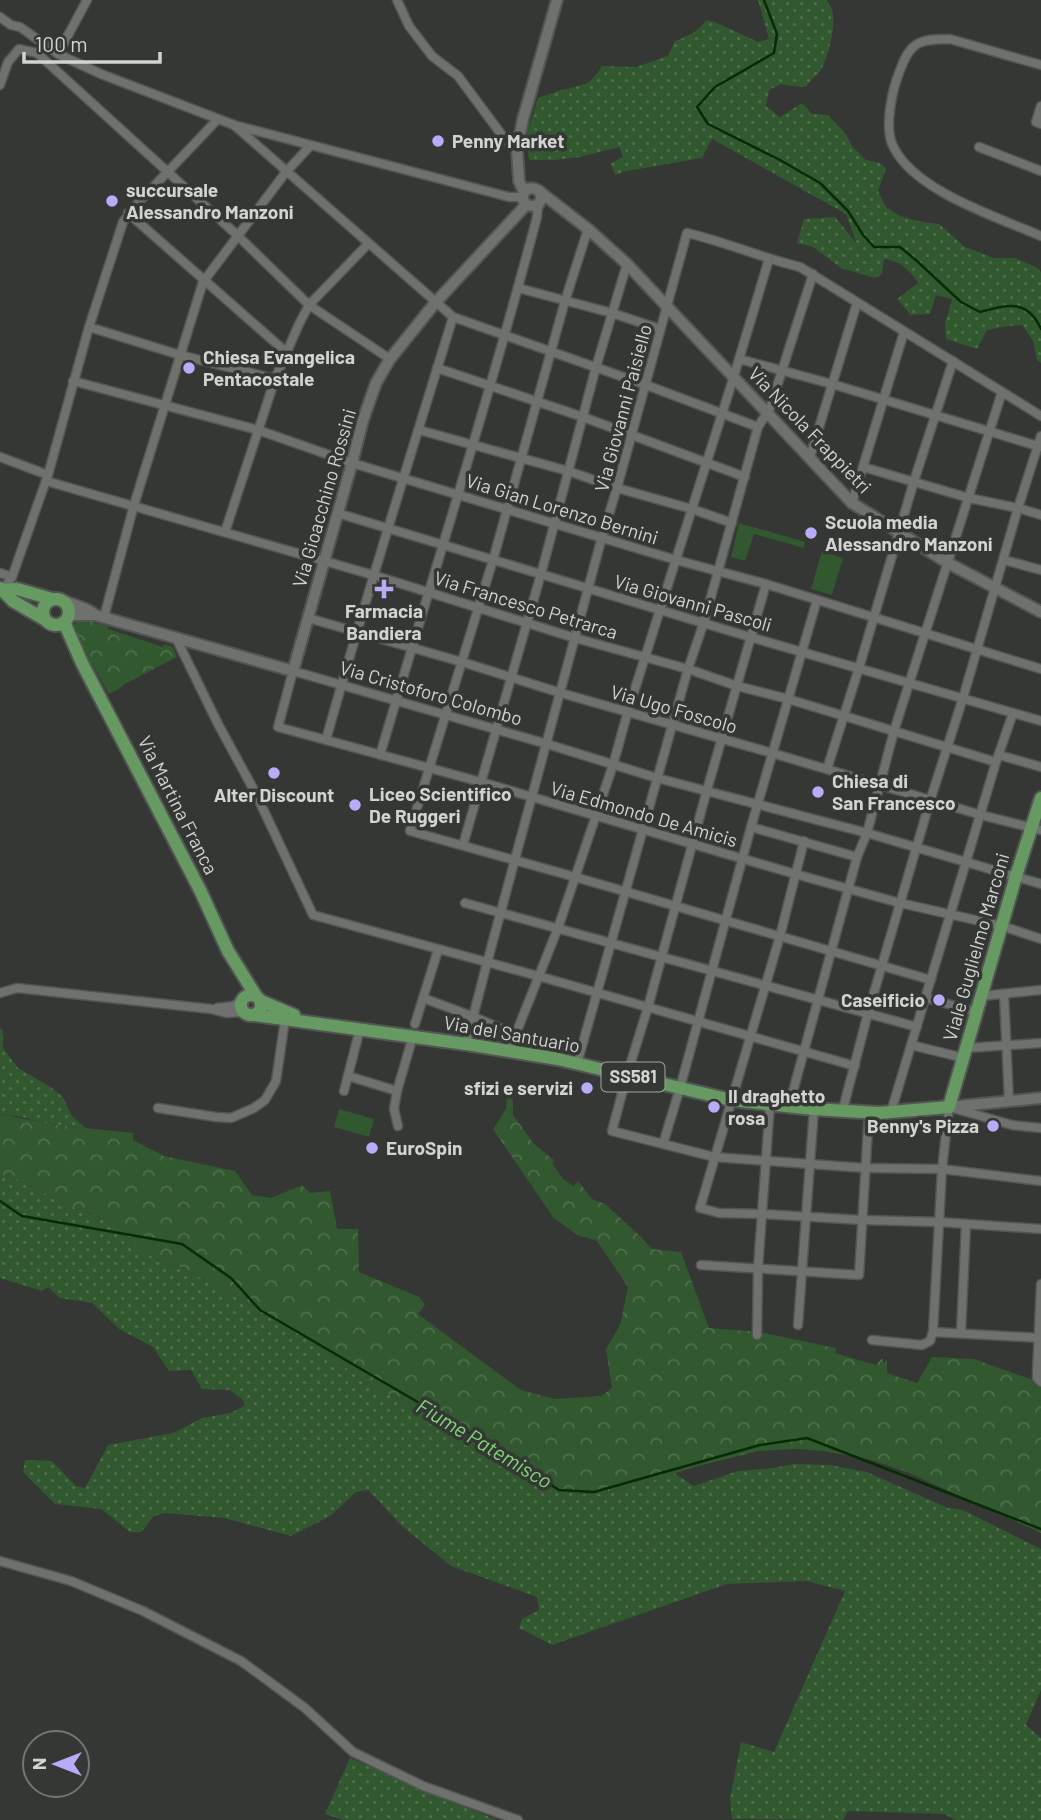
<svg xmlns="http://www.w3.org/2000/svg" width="1041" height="1820" font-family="Barlow,sans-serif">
<defs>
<pattern id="grass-dots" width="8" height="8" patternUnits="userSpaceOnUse" patternTransform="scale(1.75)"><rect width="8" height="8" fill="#31582e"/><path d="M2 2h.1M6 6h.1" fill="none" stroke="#4e6f4b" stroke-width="1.8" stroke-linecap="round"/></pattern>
<pattern id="forest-crowns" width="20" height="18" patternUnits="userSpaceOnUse" patternTransform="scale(1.75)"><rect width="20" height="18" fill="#31582e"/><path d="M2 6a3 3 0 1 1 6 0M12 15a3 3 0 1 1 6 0" fill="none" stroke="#4e6f4b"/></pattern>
</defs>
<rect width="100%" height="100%" fill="#343733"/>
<g fill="url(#grass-dots)">
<path d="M757,0h70c1,4 4,6 5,10 5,13 -4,48 -11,60 -5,6 -11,10 -15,17l-15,-1 -10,-2 -12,6 -3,16 14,11 22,-14 10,11 16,1 18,19 6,12 14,14 14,3 6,5 -8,23 8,16 14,9 22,6 17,2 26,23 29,11h21l21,9 5,5v91l-4,-3 -4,-19 -11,-16 -14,1 -21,4 -10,19 -31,-10 -1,-16 7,-24 -16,-4 -6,19 -19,1 -14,-16 21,-16c-9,-14 -18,-22 -34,-24l-2,15 -7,4 -34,-10 -28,-21 -16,-4 7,-24 31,-2 22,27 -11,-30 -134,-75 -10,19 -75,13 -12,4 -4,-12 12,-6 -4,-10 -39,10 -26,3h-25l-3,-23 12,-39c9,-3 18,-7 28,-9 21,-6 22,-2 36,-23l34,1 32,-11 7,-15c13,-5 23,-9 31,-21l9,2 43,20 11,-3 -10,-36z"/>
<path d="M0,1028l3,3v17l15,20 31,18 14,11 9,19 15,13 -42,-6 -23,-6 -22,-3z"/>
<path d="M0,1174l16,5 52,26 36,14 30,17 4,13 32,16 11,2 121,66 61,48 62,32 20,12 26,22 67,39 33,7 25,1 47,-10 31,-11 20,13 44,-15 35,-3 21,-4 36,1 37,7 81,36 15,2 78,39v141l-15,35 15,13v82h-85l-12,-6 -96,-3 -5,9 -111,-1 -2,-20 11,-57 33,10 71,-161 -39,-10 -79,3 -175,61 -33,-17 3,-9 17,-9 -2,-13 -86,-31 -48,-39 -35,-37 -12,2 -26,24 -39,20 -67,-18 -59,-5 -11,3 -13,16h-11l-29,-23 -46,-5 -32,-32 2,-12 27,1 24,25 9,2 23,-43 65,-12 29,-15 28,-5 14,-7v-5l-14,-11 -28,-1 -11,-19 -22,1 -16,-24 -34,-18 -27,-26 -32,-5 -12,-11 -6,4 -42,-13z"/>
<path d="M350,1758l147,62h-154l-18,-6z"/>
</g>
<g fill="url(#forest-crowns)">
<path d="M79,619l29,7v3l55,18 1,-3 9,3 4,10 -54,28 -4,4 -10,5 -37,-64v-3z"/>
<path d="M508,1082l4,1 -1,15 2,2v15l21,29 20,16 -2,3 12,17 10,6 4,-5 14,18 13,5 35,32 12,13 29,3 28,76 51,4 76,16 -1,5 41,12 6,-7 2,5 3,-3v13l30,10 15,-26 42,2 67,24v150l-134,-61 -39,-13 -45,-8 -25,-2 -40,2 -67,17 -48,16 -47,10 -25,-1 -33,-7 -67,-39 -26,-22 -20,-12 -62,-32 -61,-48 -121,-66 -11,-2 -33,-16 -3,-13 -30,-17 -36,-14 -52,-26 -16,-5v-60l56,11 77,8v7l31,16 71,15 17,24 19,3 31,-13 8,8 20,-2 7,38h21l1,43 60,25 6,8 -7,9 103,76 34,9 46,-3 11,-8 -6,-39 14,-24 8,-38 -31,-46 -20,-6 -24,-18 -60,-88 13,-20z"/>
</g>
<g fill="#31582e">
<path d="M739,523l66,19 -1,6 -50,-14 -9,27 -14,-4z"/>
<path d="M822,551l21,7 -11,37 -21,-6z"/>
<path d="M339,1109l35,10 -5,18 -35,-10z"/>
</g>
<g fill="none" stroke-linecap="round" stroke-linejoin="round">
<g stroke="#062c04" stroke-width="2.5">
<path d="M764,0l13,34 -3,19 -59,34 -18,20 11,17 72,36 40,23 28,28 15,24 11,12h26l18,15 43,40 19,10c27,-7 47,-14 61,17"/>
<path d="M0,1201l22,15 160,28 49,34 29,32 197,115 102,65 35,2 166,-47 47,-7 234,91"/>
</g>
<g stroke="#525552" stroke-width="11">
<g id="street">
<path d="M397,0l12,26 23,30 26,20 49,66 10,7"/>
<path d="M0,17l11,8 9,2 38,27 43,20 133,51 275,72h13"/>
<path d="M58,54l29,-54"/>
<path d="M1041,65l-91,-26c-32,0 -40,3 -51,34 -7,18 -15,55 -6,73 21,45 104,71 148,90"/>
<path d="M0,85l8,-23 11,-13 18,4 200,182 72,70 81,54"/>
<path d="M1041,106l-5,16 5,2"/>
<path d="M234,125l219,192 193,68 112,42"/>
<path d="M979,147l62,24"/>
<path d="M128,213l158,139"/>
<path d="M588,229l-23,72 -72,259 -83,271 165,46 356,103"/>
<path d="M518,288l94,25 48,16"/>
<path d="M89,327l91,28 95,24"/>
<path d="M739,359l93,25 209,63"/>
<path d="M437,368l146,49 162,60"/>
<path d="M73,381l185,49 94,33 324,97 90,24 275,85"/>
<path d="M419,430l149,41 49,17 75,21 40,14"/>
<path d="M0,457l48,18"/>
<path d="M810,457l47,-154"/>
<path d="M863,467l106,31 49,10 23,7"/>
<path d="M46,481l327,94 202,63 113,31 49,17 51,13 208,63"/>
<path d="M852,503l52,-171"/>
<path d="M337,513l413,124 291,84"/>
<path d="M225,532l50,-153 24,-55 10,-19 59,-61"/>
<path d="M1004,560l37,10"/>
<path d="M0,573l12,4"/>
<path d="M766,584l-59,206 -59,217 -21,68 -15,56 102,26 151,11 77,1 99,12"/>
<path d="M3,590l9,-13 36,-102 41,-148 34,-105 15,-19 80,-84"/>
<path d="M104,617l30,-112 69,-223 83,-110 24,-26"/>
<path d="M308,618l154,44 99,31 211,60 209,62 60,15"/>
<path d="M176,638l42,86 38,70 57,121 225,61 317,90"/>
<path d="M326,740c39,-142 84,-282 127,-423"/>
<path d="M380,755c53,-179 109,-357 157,-538l1,-12"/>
<path d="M999,755l42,12"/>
<path d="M827,769l32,-101 55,-187 39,-120"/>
<path d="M751,827l106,30"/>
<path d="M804,841l-24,95 -80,272 19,5 43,1 100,6 77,2 102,7"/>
<path d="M463,845l78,-271 55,-207 31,-103"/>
<path d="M1041,884l-174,-51 -210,-55 -110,-34 -254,-73 -15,56 203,55 314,92 105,29 102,23 39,13"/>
<path d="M465,903l452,124"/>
<path d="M0,993l17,-5 194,21 16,4 17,-1"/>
<path d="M1004,994l5,107"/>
<path d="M982,996l59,-6"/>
<path d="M423,998l51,19 73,31 9,10"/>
<path d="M926,998l51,14"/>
<path d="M217,1008l16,-2 8,-4"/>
<path d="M415,1024l23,-74"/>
<path d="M466,1044l21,-81 115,-426 15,-49 70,-255c39,9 75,25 113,34l241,149"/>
<path d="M911,1045l53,13"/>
<path d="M967,1048l74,-5"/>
<path d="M509,1051l49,-123 55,-163 15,-54 106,-335 35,-117"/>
<path d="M577,1064l111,-395 16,-47 54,-195 12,-19 43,-134"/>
<path d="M348,1076l49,15"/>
<path d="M344,1091l16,-62"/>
<path d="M789,1106l68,-249 10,-24 27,-102 108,-339"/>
<path d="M158,1108l58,9 15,1 23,-10 11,-8 11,-19 9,-61"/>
<path d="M843,1109l25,-96 62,-212 33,-103 55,-190 23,-72"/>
<path d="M891,1112l105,-350 17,-49"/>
<path d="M398,1126l-4,-17 3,-18 16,-55"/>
<path d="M663,1144l17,-56 71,-261 66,-227"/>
<path d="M701,1265l158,10 10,-163"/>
<path d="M1041,1284l-4,89v5l4,4"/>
<path d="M798,1325l16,-216"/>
<path d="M933,1332l108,6"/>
<path d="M961,1332l5,-108"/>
<path d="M757,1335l1,-67 12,-164"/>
<path d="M872,1340l50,5 8,-4 3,-9 9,-163 7,-62 63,18 29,3"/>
<path d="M0,1561l71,20 72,30 98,50 64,47 48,44 70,34 95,34"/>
</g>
</g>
<g stroke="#525552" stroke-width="14">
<g id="secondary">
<path d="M539,191l49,38 39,35 225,239 96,60 93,49"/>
<path d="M524,192c5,-5 9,-5 15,-1l3,7 -4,7c-10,3 -18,-2 -14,-13l-5,-11 -2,-32 6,-30 34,-119"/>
<path d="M64,601l22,8 7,4"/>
<path d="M67,619l6,-4h22l198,56 59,-208 11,-43 13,-37 14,-24 45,-56 91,-98"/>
<path d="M949,1107l92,-9"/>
</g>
</g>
<g stroke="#525552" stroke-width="16">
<g id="primary">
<path d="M0,588l13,13 31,18"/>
<path d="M3,590l14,-1 35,10"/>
<circle cx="56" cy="612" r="13"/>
<path d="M64,622l18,41 118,227 28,61 28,45"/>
<circle cx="251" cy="1005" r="10"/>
<path d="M261,1001l33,14"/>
<path d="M254,1015l212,29 92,15 173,41 83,9 65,4 70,-6 67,-231 25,-78"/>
</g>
</g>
<use href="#street" stroke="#6e716d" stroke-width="8"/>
<use href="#secondary" stroke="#6e716d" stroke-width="10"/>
<use href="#primary" stroke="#669a62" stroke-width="12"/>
</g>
<g fill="#b9abf7" stroke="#343733" stroke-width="2.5">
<circle cx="438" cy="141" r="7"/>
<circle cx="112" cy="201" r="7"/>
<circle cx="189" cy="368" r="7"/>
<circle cx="811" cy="533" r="7"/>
<path d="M380.5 578.5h7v7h7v7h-7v7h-7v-7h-7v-7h7z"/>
<circle cx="274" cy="773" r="7"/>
<circle cx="818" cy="792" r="7"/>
<circle cx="355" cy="805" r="7"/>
<circle cx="939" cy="1000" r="7"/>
<circle cx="587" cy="1088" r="7"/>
<circle cx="714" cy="1107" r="7"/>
<circle cx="993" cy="1126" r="7"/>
<circle cx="372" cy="1148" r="7"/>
</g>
<g text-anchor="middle" stroke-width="7" stroke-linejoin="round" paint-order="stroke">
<rect fill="#343733" stroke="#a3a5a2" stroke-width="2" x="601.5" y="1062.5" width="63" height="29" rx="5"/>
<g font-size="18" font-weight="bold" fill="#d2d4d2">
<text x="633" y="1083">SS581</text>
</g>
<g font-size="19" font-weight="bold" fill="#d2d4d2" stroke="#343733" text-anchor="start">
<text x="452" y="148">Penny Market</text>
<text x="126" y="197">succursale<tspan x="126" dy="22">Alessandro Manzoni</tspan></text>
<text x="203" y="364">Chiesa Evangelica<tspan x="203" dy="22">Pentacostale</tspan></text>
<text x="825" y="529">Scuola media<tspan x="825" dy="22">Alessandro Manzoni</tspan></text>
<text x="384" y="618" text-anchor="middle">Farmacia<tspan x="384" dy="22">Bandiera</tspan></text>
<text x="832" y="788">Chiesa di<tspan x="832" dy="22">San Francesco</tspan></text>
<text x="369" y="801">Liceo Scientifico<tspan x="369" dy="22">De Ruggeri</tspan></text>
<text x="274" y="802" text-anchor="middle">Alter Discount</text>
<text x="925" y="1007" text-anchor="end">Caseificio</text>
<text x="573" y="1095" text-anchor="end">sfizi e servizi</text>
<text x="728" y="1103">Il draghetto<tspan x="728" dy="22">rosa</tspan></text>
<text x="979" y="1133" text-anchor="end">Benny's Pizza</text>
<text x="386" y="1155">EuroSpin</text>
</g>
<g font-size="19" fill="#d2d4d2" stroke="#343733">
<text transform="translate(623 408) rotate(-75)" y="7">Via Giovanni Paisiello</text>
<text transform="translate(810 430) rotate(46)" y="7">Via Nicola Frappietri</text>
<text transform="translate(324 498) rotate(-74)" y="7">Via Gioacchino Rossini</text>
<text transform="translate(562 509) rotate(17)" y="7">Via Gian Lorenzo Bernini</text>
<text transform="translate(693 603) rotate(16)" y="7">Via Giovanni Pascoli</text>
<text transform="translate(526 605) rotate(17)" y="7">Via Francesco Petrarca</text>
<text transform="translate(431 693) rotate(16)" y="7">Via Cristoforo Colombo</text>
<text transform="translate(674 709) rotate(16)" y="7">Via Ugo Foscolo</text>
<text transform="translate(178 805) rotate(63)" y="7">Via Martina Franca</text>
<text transform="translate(644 814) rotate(16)" y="7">Via Edmondo De Amicis</text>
<text transform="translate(976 947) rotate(-74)" y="7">Viale Guglielmo Marconi</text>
<text transform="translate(512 1034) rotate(10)" y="7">Via del Santuario</text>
</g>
<g font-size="21" font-style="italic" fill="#7ed976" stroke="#343733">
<text transform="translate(484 1444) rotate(31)" y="7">Fiume Patemisco</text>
</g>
</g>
<g transform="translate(56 1764) rotate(270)"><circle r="33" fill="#343733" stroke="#737673" stroke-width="2"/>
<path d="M0-5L12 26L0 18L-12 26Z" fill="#b9abf7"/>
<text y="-10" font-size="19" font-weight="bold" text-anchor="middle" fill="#d2d4d2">N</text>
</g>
<path d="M24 52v10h136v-10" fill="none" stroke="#d2d4d2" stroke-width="3.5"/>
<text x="35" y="52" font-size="21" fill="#d2d4d2" stroke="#343733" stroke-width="5" paint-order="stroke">100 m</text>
</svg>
